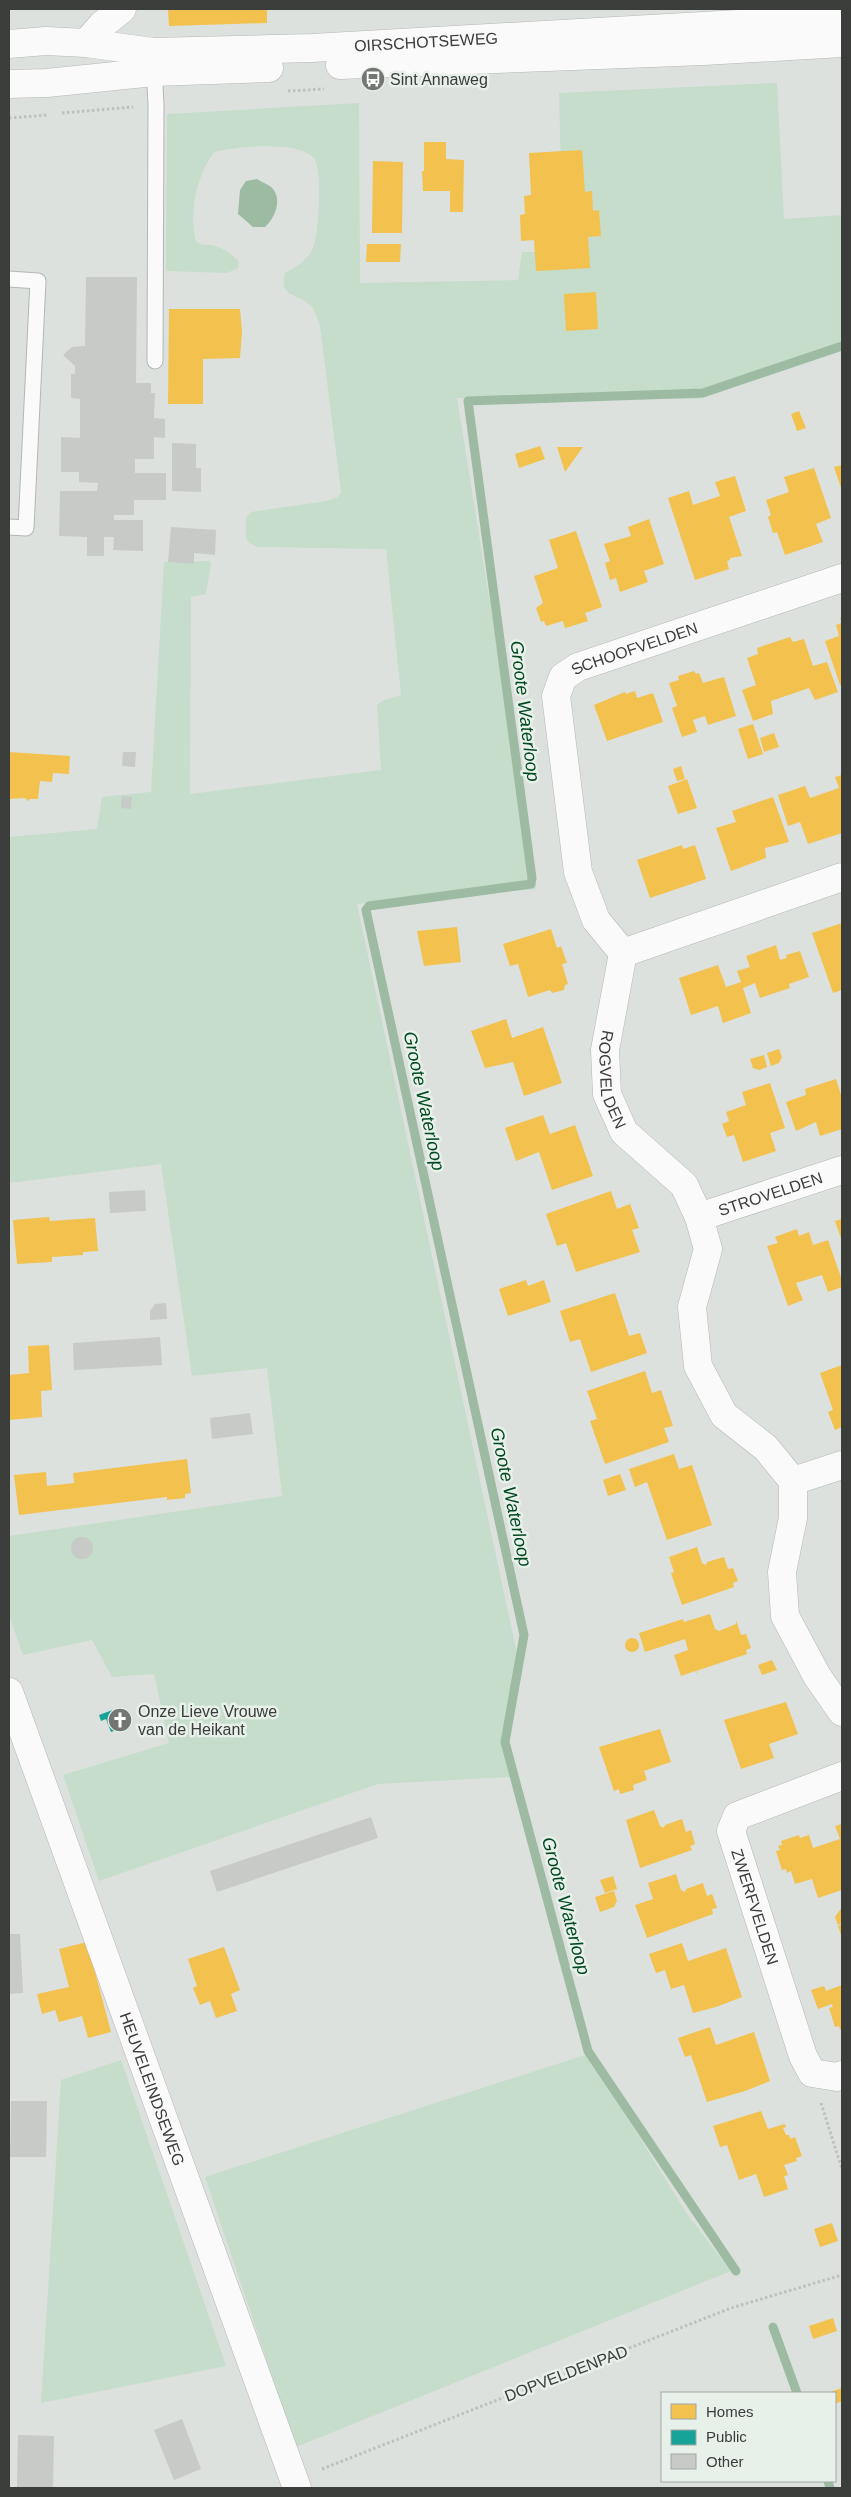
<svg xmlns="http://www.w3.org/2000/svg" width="851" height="2497" font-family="Arial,sans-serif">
<rect width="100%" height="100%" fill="#dde1de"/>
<g fill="#c5ddca">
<path d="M777,83l7,136 58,-4v136l-144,48 -241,-1 79,491 -179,15 160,750 -11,109 4,14 -132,7 -279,97 -36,-106 106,-32 -15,-69 -42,3 -20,-37 -69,15 -14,-40v-79l273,-40 -15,-128 -75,8 -31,-212 -152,19v-346l88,-8 5,-32 49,-5 13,-230 45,-1 2,2 -5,31 -15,3 -1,197 191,-24 -4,-65 5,-4 19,-6 -15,-146 -128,-2 -9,-4 -3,-5v-20l5,-6 76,-11 11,-4 3,-5 -21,-166c-3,-7 -5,-17 -11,-22 -15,-12 -30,-7 -24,-31 11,-6 23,-13 28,-25 6,-14 10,-81 0,-91 -18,-17 -77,-10 -99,-5 -18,25 -25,59 -18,90 6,4 9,2 15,3 11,2 21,9 28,17l-1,6 -11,5 -61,-2 1,-157 192,-11 1,180 158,-3 4,-28h41l-4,-159z"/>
<path d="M588,2054l99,160 44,57 -435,176 -91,-270z"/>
<path d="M121,2060l105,306 -185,37 20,-323z"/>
</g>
<path fill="#9dbba3" d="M257,179c4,3 11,5 14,8 13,12 3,32 -6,40h-12l-15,-13 2,-24 6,-9z"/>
<g fill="#f2c14e">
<path d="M168,9h99v14l-98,3z"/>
<path d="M424,142h22v17l18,1 -1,52h-13v-21h-27l-1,-20h2z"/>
<path d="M582,150l3,42 7,-1 1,20 6,-1 2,26 -13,1 2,31 -54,3 -2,-31 -13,1 -1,-26 5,-1 -1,-18 7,-1 -2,-42z"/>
<path d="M373,161l30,1 -1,71h-30z"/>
<path d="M367,244h34l-1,18h-34z"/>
<path d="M596,292l2,37 -32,2 -2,-37z"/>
<path d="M169,309h71l2,22 -2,27 -37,1v45h-35z"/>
<path d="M799,411l7,17 -9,3 -6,-17z"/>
<path d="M540,446l5,13 -26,9 -4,-14z"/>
<path d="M557,447h26l-18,25z"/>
<path d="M842,465v26l-8,-24z"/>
<path d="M814,468l17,50 -15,6 7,18 -38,13 -8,-23 -4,1 -5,-16 3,-2 -5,-15 23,-8 -5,-15z"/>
<path d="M735,476l11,35 -17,6 13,39 -12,2v2l-3,1 2,8 -34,11 -27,-82 21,-7 4,14 27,-9 -5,-14z"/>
<path d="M649,519l15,45 -20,7 4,11 -28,10 -4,-14 -6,2 -5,-17 5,-2 -6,-17 27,-8 -3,-9z"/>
<path d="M576,531l26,76 -17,6 3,8 -16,5 -7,2 -2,-7 -17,5 -2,-5 -3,1 -5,-14 7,-5 -9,-27 24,-8 -9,-28z"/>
<path d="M842,617v68h-2l-15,-44 14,-5 -3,-11 6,-2 -2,-5z"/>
<path d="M790,637l3,5 11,-3 9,27 14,-4 11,30 -23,8 -6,-12 -38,13 2,13 -20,7 -11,-31 14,-5 -9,-27 11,-4 -1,-6z"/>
<path d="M694,671l2,3 3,-1 4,10 21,-6 12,39 -28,9 -3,-9 -12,4 4,12 -15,5 -10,-29 5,-2 -8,-23 10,-3 -1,-4z"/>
<path d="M635,691l2,7 16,-5 10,29 -56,19 -13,-36 31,-13 1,2z"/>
<path d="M753,724l10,30 -15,5 -10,-30z"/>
<path d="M774,733l5,14 -15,5 -4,-14z"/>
<path d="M9,752l61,4 -1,18 -16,-1 -1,9 -12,-1 -2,18h-8l-2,2 -3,-3 -16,1z"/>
<path d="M681,766l4,13 -8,2 -4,-12z"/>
<path d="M842,775v58l-34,11 -8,-22 -12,4 -10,-31 27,-9 5,12 29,-10 -4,-11z"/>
<path d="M687,779l10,29 -19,6 -10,-28z"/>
<path d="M773,797l16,45 -24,6 1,10 -35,13 -15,-43 20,-6 -4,-11z"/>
<path d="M682,845l1,4 12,-4 11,34 -56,19 -13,-38z"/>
<path d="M842,923v67l-9,3 -21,-60z"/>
<path d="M457,927l4,35 -37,4 -7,-35z"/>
<path d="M551,929l6,19 4,-2 6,17 -5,1 6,20 -3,1 -1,5 -12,3 -2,-3 -22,7 -10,-33 -8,2 -7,-22z"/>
<path d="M776,945l4,15 7,-2 -1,-3 14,-4 9,26 -20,7 1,4 -30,10 -5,-15 -12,5 8,25 -28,10 -5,-17 -27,9 -12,-37 39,-13 8,22 15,-5 -4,-11 13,-4 -4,-11z"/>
<path d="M506,1019l6,19 31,-11 19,56 -38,13 -11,-34 -28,6 -14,-37z"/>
<path d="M779,1049l3,8 -3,6 -8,3 -4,-13z"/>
<path d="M764,1055l3,12 -8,3 -6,-2 -3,-9z"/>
<path d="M836,1079l6,19v31l-22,7 -4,-14 -20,9 -10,-29 20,-7 -1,-6z"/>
<path d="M770,1083l15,45 -15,5 6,18 -33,11 -9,-27 -7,2 -5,-13 7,-3 -3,-9 20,-7 -4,-13z"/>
<path d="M543,1115l7,19 25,-9 18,51 -41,14 -13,-38 -23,9 -11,-33z"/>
<path d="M611,1191l6,18 13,-5 9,24 -7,2 8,22 -64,20 -10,-29 -9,3 -11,-32z"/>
<path d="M49,1217l1,4 45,-3 3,33 -15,1v3l-31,2v5l-35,2 -4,-44z"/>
<path d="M842,1219v22l-7,-20z"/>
<path d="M797,1229l2,7 10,-4 4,13 15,-5 14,40v7l-14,5 -6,-17 -26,8 7,17 -15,6 -21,-60 11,-3 -3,-6z"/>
<path d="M526,1280l2,6 16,-6 7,22 -43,14 -9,-27z"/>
<path d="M615,1293l14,43 11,-3 7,20 -56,19 -11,-33 -10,3 -10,-31z"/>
<path d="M49,1345l3,45 -11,1 1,26 -33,3v-45l20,-2 -1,-27z"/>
<path d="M842,1365v62l-7,3 -7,-18 5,-2 -13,-37z"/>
<path d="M645,1371l7,22 9,-3 12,36 -9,2 5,14 -64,22 -15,-43 7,-2 -10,-28z"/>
<path d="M674,1454l5,15 13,-4 20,60 -45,15 -20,-58 -12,5 -6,-18z"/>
<path d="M187,1459l4,34 -6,1v4l-18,2v-3l-148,18 -5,-40 32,-3 1,14 27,-3 -1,-10z"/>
<path d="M620,1474l6,16 -18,6 -5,-16z"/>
<path d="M697,1547l5,16 4,2 1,-3 17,-5 4,12 5,-1 5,13 -5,2 1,4 -52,18 -11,-32 3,-1 -5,-15z"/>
<path d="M710,1614l5,15 4,2 17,-7v-4l5,15 5,-1 5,14 -5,2 1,4 -51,17 2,3 -3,-3 -14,5 -7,-21 14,-5 -3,-11 -40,13 -6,-19 44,-14 1,3z"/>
<circle cx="632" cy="1645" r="7"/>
<path d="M772,1660l5,10 -15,5 -4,-10z"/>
<path d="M786,1702l12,32 -29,10 5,14 -33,11 -17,-49z"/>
<path d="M660,1729l11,33 -27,9 3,9 -14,5 1,5 -14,4 -1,-5 -5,2 -15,-44z"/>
<path d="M654,1810l6,16 4,2 1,-3 17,-6 4,13 5,-2 4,14 -5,2 2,4 -52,18 -14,-48z"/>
<path d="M842,1824v66l-24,8 -6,-19 -17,5 -4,-13 -4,2 -1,-4 -4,1 -6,-19 4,-1 -2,-4 4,-1 -1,-4 18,-6 1,3 9,-3 4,13 27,-9 -5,-13z"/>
<path d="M676,1874l5,16 4,2 1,-3 17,-6 4,13 5,-2 5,14 -5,1 1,5 -66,24 -12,-33 18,-6 -5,-16z"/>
<path d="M613,1876l4,13 -12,4 -5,-13z"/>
<path d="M614,1891l3,10 -3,6 -14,5 -5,-15z"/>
<path d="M842,1907v16l-4,2 -3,-8z"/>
<path d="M842,1924v14l-4,-12z"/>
<path d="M87,1942l24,90 -23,6 -6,-22 -23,6 -4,-12 -13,4 -5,-20 32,-7 -10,-38z"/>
<path d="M682,1943l6,18 38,-13 16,49 -26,10 -23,6 -9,-28 -13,4 -6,-19 -9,3 -7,-19z"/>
<path d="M224,1947l16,43 -9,4 6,17 -21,7 -6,-17 -10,4 -7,-17 4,-2 -9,-27z"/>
<path d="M842,1985v44l-2,1 -1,-4 -4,1 -6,-19 4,-1 -1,-3 -14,5 -7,-19 13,-4 2,5z"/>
<path d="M710,2027l6,18 38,-13 16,49 -25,10 -38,11 -16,-47 -6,2 -7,-19z"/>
<path d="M761,2111l7,18 17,-5 1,3 -3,1 3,7h3l1,4 5,-2 7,19 -6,2 1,3 -13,4 4,10 -4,1 4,13 -24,8 -8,-23 -17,6 -12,-35 -7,2 -7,-21z"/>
<path d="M832,2223l6,18 -18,6 -6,-18z"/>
<path d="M833,2318l4,13 -24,8 -4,-13z"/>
<path d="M842,2388v13l-7,3v-11h-8z"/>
</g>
<path fill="#17a398" d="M118,1708l2,4 6,-2 4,11 -6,2 1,4 -14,5 -5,-13 -5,2 -2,-6z"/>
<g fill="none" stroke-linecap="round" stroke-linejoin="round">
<g stroke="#9dbba3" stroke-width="9">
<path d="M736,2271l-148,-220 -83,-309 19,-107 -158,-725 3,-4 162,-22 1,-6 -64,-477 235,-8 139,-47"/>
<path d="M773,2327l24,66"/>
<path d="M828,2481l2,7"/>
</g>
</g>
<g fill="#c7cac7">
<rect x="365" y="74" width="17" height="6"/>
<path d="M86,277h51l-1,106h15v10h4l-1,25 11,1v19l-11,-1v22h-19v14h31v27h-32v15h-20v5h29v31l-30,-1 1,-13h-10v19h-17v-19l-28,-1 1,-45h37l1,-8 -19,-1v-10h-18v-35l19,1v-39l-9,-1v-24h4v-8l-12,-11 9,-8 13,-1z"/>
<path d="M172,443l24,1v24h5v24l-29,-1z"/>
<path d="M171,527l45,3 -1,25 -21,-2v11l-26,-2z"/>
<path d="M123,752h13l-1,15 -13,-1z"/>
<path d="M122,796l10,1 -1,12 -10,-1z"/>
<path d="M145,1190l1,21 -36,2 -1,-21z"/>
<path d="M166,1303l1,16 -17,1v-9l5,-7z"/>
<path d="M160,1337l2,28 -88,5 -1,-27z"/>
<path d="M250,1413l3,21 -41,5 -2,-21z"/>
<circle cx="82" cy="1548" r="11"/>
<path d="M371,1817l7,21 -161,54 -7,-21z"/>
<path d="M9,1934h11l3,59 -14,1z"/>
<path d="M11,2101h36l-1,56h-36z"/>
<path d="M182,2419l19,50 -27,11 -20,-50z"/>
<path d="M18,2435l36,1 -1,52h-36z"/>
</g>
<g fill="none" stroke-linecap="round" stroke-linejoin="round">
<g stroke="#b3b7b4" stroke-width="17">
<g id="lane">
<path d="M154,66l2,39 -1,256"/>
<path d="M9,279l29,2 -12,247 -17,-1"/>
</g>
</g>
<g stroke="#b3b7b4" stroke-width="29">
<g id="street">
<path d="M86,43l16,-18 20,-16"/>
<path id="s1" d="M842,877l-219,76 -18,97 2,44 17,38 60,53 15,32 9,32 -16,58 6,59 26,49 42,33 27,33v37l-11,54 3,44 32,60 25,36"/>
<path id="s2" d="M623,953l-27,-33 -18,-48 -22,-176 7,-19 15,-10 264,-89"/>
<path id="s3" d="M699,1217l143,-47"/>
<path d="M793,1481l49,-16"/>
<path id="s4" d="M9,1692l288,796"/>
<path id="s5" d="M842,1776l-105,40 -6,15 72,225 9,17 25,4 5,-2"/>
</g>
</g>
<g stroke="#b3b7b4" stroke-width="29">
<g id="secondary">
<path id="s6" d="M9,44l37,-3 40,2 67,9 159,-4 530,-30"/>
<path d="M340,65l364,-14 138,-8"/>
<path d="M9,84l38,-1 107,-11 115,-4"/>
</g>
</g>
<g stroke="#bec0bf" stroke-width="3" stroke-dasharray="2.5 2.5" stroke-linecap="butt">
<path d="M288,91l36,-2"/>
<path d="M62,113l71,-6"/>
<path d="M9,118l39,-3"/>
<path d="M821,2103l21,66"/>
<path d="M322,2469l409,-161 111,-33"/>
</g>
<use href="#lane" stroke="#fafafa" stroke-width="15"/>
<use href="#street" stroke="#fafafa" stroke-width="28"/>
<use href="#secondary" stroke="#fafafa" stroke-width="28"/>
</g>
<defs>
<g id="bus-disc" transform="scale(1.25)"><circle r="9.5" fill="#737673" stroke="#e8f0ea"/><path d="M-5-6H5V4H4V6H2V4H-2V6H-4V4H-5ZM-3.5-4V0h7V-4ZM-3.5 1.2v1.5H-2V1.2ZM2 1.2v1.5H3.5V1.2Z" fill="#fff"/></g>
<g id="church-disc" transform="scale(1.25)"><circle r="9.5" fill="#737673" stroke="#e8f0ea"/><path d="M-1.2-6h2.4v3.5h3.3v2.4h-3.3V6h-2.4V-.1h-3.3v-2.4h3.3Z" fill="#fff"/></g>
</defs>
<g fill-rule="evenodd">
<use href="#bus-disc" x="373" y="79"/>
<use href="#church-disc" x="120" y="1720"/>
</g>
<g text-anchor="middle" stroke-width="5" stroke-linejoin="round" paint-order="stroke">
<g font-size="16" fill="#3a3d3a" stroke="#e8f0ea">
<text dy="6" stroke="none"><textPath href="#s6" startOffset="418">OIRSCHOTSEWEG</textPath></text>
<text dy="6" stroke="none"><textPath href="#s2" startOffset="369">SCHOOFVELDEN</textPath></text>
<text dy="6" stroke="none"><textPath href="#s1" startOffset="361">ROGVELDEN</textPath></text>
<text dy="6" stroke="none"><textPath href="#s3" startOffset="75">STROVELDEN</textPath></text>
<text dy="6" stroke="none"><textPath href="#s5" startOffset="208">ZWERFVELDEN</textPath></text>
<text dy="6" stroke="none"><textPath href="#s4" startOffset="422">HEUVELEINDSEWEG</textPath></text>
<text transform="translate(566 2373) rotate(-21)" y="6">DOPVELDENPAD</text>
</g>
<g font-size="16" fill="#3a3d3a" stroke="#e8f0ea" text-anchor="start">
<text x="390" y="85">Sint Annaweg</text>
<text x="138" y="1717">Onze Lieve Vrouwe<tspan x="138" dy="18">van de Heikant</tspan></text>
</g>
<g font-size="18" font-style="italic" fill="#00481f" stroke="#e8f0ea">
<text transform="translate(525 711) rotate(83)" y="6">Groote Waterloop</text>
<text transform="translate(424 1101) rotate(78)" y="6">Groote Waterloop</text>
<text transform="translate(511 1497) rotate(78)" y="6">Groote Waterloop</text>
<text transform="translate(566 1906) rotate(75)" y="6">Groote Waterloop</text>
</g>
</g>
<rect width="851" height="2497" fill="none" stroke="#3a3d3a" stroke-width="20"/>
<rect x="661" y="2392" width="175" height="90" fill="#e8f0ea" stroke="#a2a8a4"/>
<rect x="671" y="2404" width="25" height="15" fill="#f2c14e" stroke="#a2a8a4"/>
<text x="706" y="2417" font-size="15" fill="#3a3d3a">Homes</text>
<rect x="671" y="2430" width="25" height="15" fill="#17a398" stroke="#a2a8a4"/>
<text x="706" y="2442" font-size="15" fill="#3a3d3a">Public</text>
<rect x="671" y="2454" width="25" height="15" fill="#c7cac7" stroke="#a2a8a4"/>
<text x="706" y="2467" font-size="15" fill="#3a3d3a">Other</text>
</svg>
